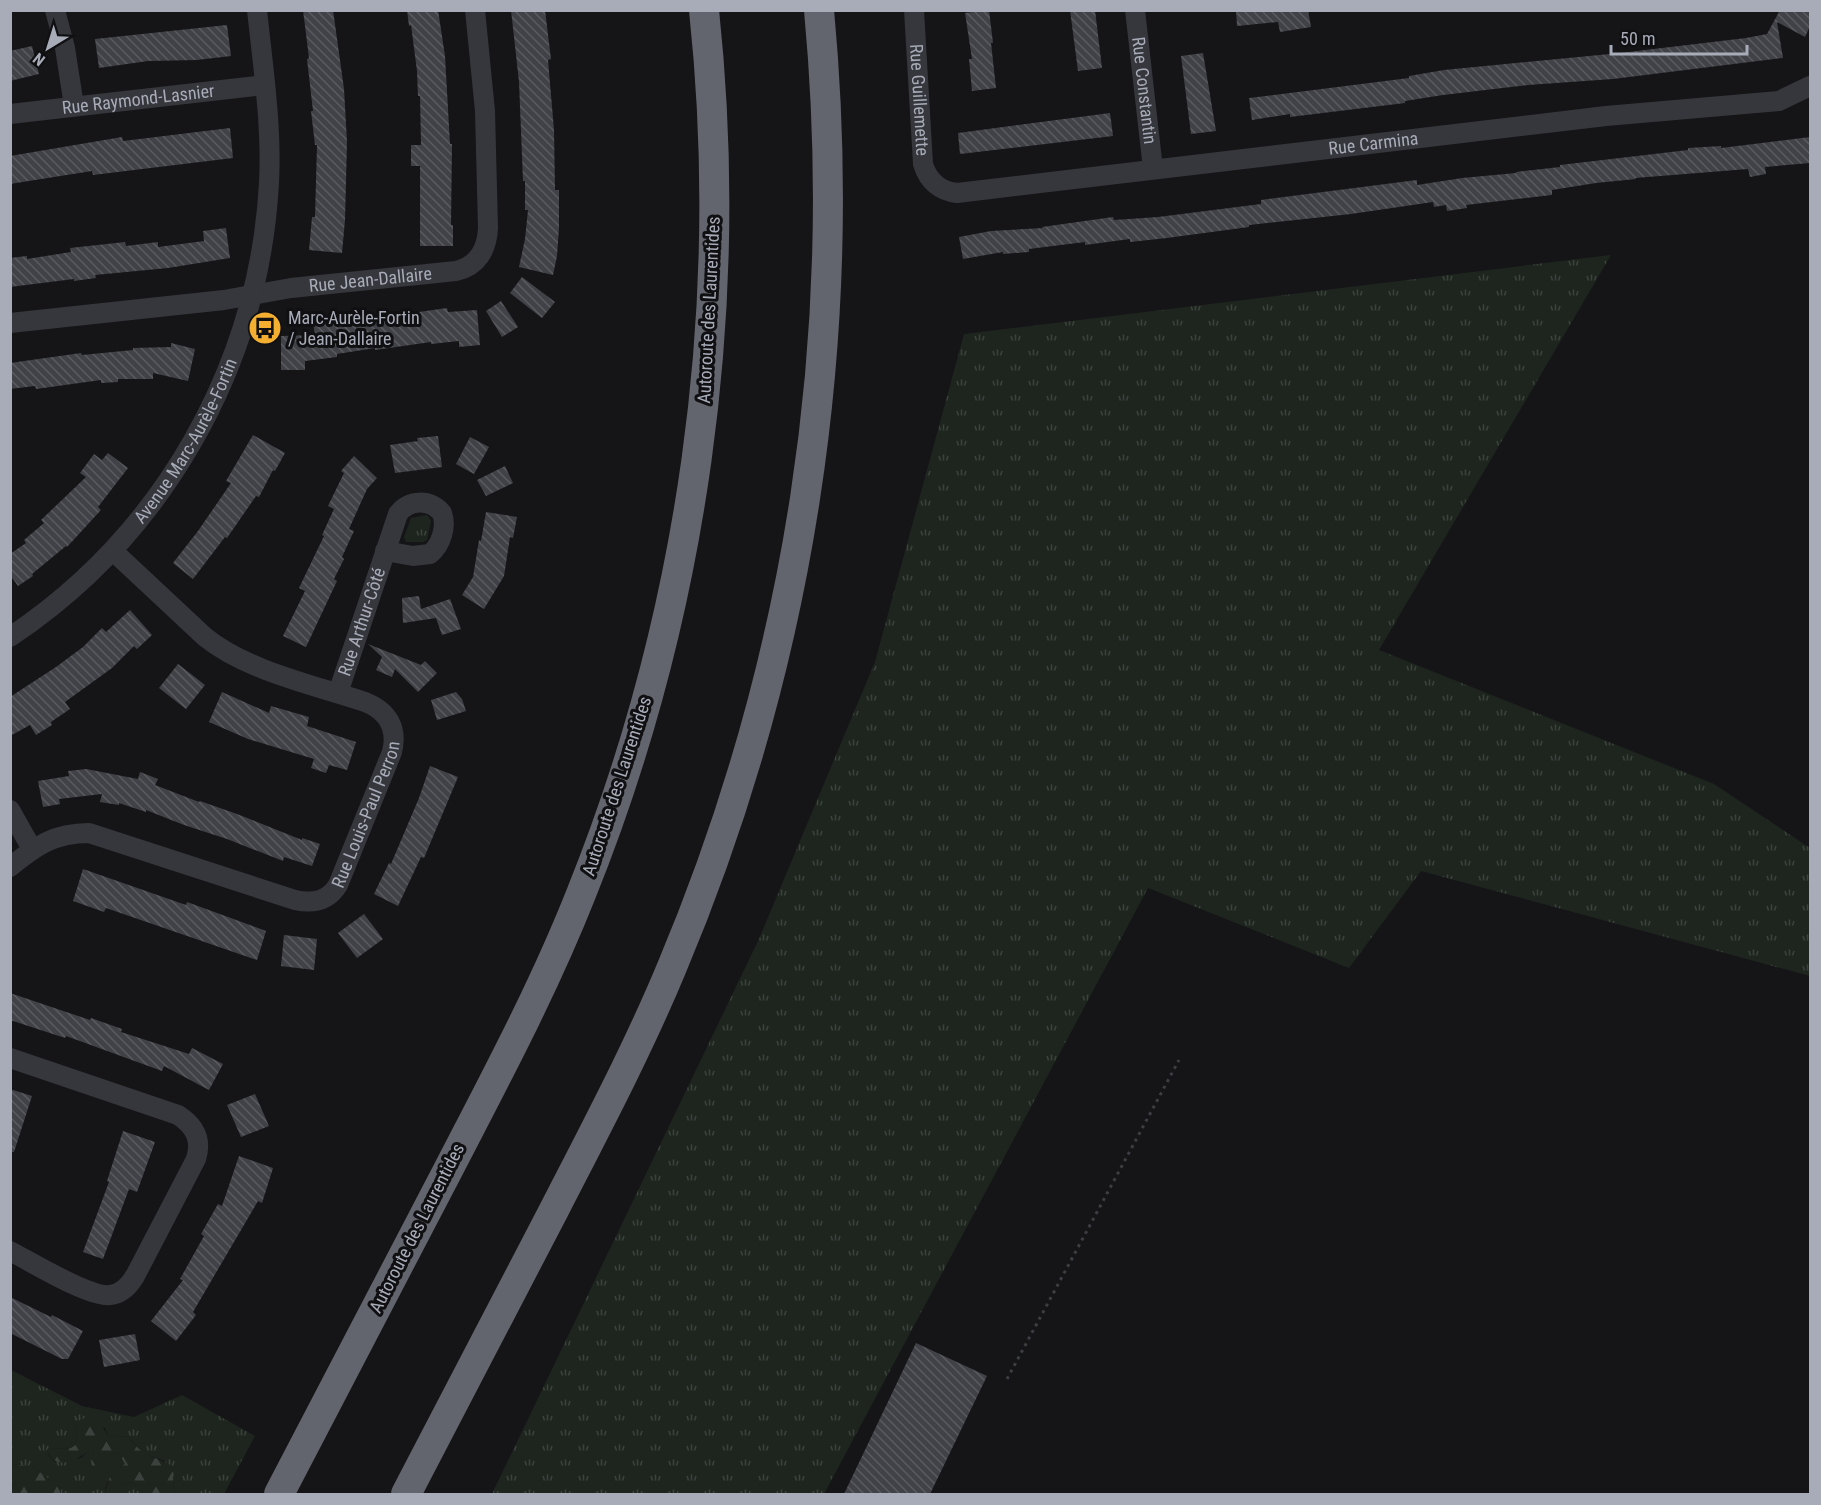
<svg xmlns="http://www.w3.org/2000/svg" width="1821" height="1505" font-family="'Roboto Condensed',sans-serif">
<defs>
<pattern id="grass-tufts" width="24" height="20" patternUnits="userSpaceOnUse" patternTransform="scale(1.5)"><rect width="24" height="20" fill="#1d251e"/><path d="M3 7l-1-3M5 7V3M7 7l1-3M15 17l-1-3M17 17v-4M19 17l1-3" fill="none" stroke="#3b423d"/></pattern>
<pattern id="forest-firs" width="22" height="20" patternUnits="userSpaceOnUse" patternTransform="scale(1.5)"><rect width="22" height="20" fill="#1d251e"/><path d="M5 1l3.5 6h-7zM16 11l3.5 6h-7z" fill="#3b423d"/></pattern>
<pattern id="building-back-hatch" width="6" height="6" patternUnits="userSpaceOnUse" patternTransform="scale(1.5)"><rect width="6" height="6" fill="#414247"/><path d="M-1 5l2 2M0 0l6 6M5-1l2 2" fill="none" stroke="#5a5b5f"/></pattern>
</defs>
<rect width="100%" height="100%" fill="#151517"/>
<g fill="url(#grass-tufts)">
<path d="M1611,255l-232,395 335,134 96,64v128l-389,-105 -72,97 -201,-80 -324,606h-332l267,-555 116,-277 89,-328z"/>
<path d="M426,515l2,1 3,5 -4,19 -4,2h-17l-2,-5 7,-19z"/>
<path d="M11,1370l71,36 52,11 48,-22 73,41 -31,58h-44l-6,-4 -1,-12 -8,-17 -23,-8 -13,-16 -21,-2 -3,-7 -29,-4 1,20 -6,4 -24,1 2,7 6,6 26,-4 8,-8h3l2,6 13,7 5,-9 6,-2 7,12c-10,5 -19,16 -20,28l4,2h-49l1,-6 -29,-22 -21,-2z"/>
<path d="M130,1482l8,5 6,7h-28l2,-9z"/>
</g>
<g fill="url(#forest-firs)">
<path d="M87,1418l11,3 10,14 21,2c16,24 26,17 46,31l-2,10 1,12 6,4h-36l-6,-7 -8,-5 -11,3 -3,9 -11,-1 6,-20 14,-9 -7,-12 -6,2 -5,9 -6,5 -9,-2 -1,-5 3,-5 -2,-6h-3c-12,12 -37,21 -42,-1l24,-1 6,-4 -1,-20 5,-5z"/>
<path d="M11,1464l21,2 29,22 -1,6h-49z"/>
</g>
<g fill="url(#building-back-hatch)">
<path d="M303,10h30l11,79 3,53 -2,78 -3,33 -33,-3 3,-33h3l2,-72h-2l-4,-34h2l-6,-52 2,-1z"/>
<path d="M407,10h31l7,46 5,88h2l-1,81h2v21h-33v-80h-9v-21h10l-1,-49h-2l-1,-25 -6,-46 -2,1z"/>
<path d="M511,10h34l6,49 -3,1 6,70 1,60h4v38l-2,28 -4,19 -34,-8 6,-28 3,-29h-3v-29h-2l-4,-99z"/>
<path d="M989,10l4,33h-2l5,45 -24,3 -3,-32h3l-7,-46z"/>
<path d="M1070,10h25l7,58 -24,3z"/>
<path d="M1236,10h72l3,17 -31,5 -2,-10 -41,4z"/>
<path d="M1780,10h30v16l-5,11 -28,-15 6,36 -170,21 -85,6 -85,10 -38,6v2l-115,14v-3l-38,6 -3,-22 160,-20v-2l35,-6 176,-17 126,-15 21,-4z"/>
<path d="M227,25l4,31 -34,4 -49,1 -49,7 -4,-29z"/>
<path d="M32,46l7,28 -29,7v-30z"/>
<path d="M1203,53l13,78 -25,3 -10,-78z"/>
<path d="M1110,113l3,23 -153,18 -2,-21z"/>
<path d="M230,128l3,30 -140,17 -1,-4 -82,13v-28l112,-19 1,4z"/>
<path d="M1810,137v26l-45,4 1,7 -16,3 -2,-8 -113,9 1,1 -40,4 -44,7v5l-86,10 1,3 -20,3 -1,-6 -12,2 -1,-5 -82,12 -102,11v2l-82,11 -37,4v-3l-45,6v-3l-56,7v3l-26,2v-2l-40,7 -4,-22 32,-6 52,-3 -1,-1 71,-10 1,3 44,-3 103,-13v-4l156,-20v5l45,-7 54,-5v-1l44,-5v-2l128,-15v-2l33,-2v2z"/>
<path d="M226,228l4,30 -62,10 -73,7 1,3 -22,3v-2l-64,8v-29l17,-2v3l44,-7 -1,-4 55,-6 1,4 32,-4v5l46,-6 -1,-10z"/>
<path d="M522,277l33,25 -13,16 -32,-25z"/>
<path d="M501,301l17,26 -16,10 -16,-26z"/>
<path d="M447,308l1,4 29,-2 3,35 -21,2v-6l-28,3v-2l-56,8v-2l-38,6v3l-32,4v9h-24v-34l34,-1 -2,-12 48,-7 1,4z"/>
<path d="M171,343l24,6 -7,32 -35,-8v6h-35v3l-17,1v-3l-65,9 -1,-3 -25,3v-26l71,-10 1,2 51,-5v-2l38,-1z"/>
<path d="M253,435l32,18 -10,18 -2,-1 -14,27 -3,-1 -29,42 -2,-1 -32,42 -20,-16 25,-32 33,-48 -5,-2z"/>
<path d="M438,436l4,31 -47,6 -5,-28 28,-4 -1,-3z"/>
<path d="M470,437l19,10 -15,27 -18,-10z"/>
<path d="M108,453l20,15 -30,39 3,3 -34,37 -1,-1 -34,28 1,2 -15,10 -8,-11v-21l16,-11 -2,-3 20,-17 -3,-3 45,-43 -6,-4 14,-19 8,6z"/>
<path d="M354,456l23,22 -10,11 -18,40 5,2 -12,26 2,2 -10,20 3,2 -31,66 -23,-11 22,-45 -6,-3 25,-52 -2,-1 12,-26 -6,-3 16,-33 -3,-2z"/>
<path d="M505,466l8,17 -27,13 -9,-16z"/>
<path d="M486,512l31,5 -4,21 -3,-1 -6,39 -20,33 -22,-14 11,-18 6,-37 2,1z"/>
<path d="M419,596l2,13 29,-10 11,30 -19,6 -6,-17 -33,5 -1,-25z"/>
<path d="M130,610l22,25 -15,14 -3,-3 -22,22 -47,34 5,7 -19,13 1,3 -16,10 -6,-10 -20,11v-39l46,-30 27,-20 19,-19 4,4z"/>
<path d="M368,644l53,21 4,-4 12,12 -19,19 -23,-23 -3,8 -16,-7 6,-13z"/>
<path d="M178,664l27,21 -19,24 -27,-21z"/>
<path d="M222,692l47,21 2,-7 38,11 -2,9 49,16 -9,28 -18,-5 -3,8 -15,-5 3,-9 -66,-20 -39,-17z"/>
<path d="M456,692l6,7 4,12 -29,9 -6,-20z"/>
<path d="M430,766l28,11 -34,81 -3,-1 -23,49 -24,-12 15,-31 2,1 28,-66z"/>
<path d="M86,769l52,10 2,-7 18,7 -3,6 44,17 1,-1 37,13 65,26v-2l18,6 -8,22 -28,-9 -1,4 -56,-22 -43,-14 -38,-15v2l-27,-9v2l-19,-3 2,-8 -43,5 1,5 -17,3 -5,-26 31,-5 -1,-5z"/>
<path d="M83,869l103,36 1,-3 79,29 -9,29 -151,-52 -2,4 -31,-11z"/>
<path d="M364,914l19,25 -26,19 -19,-25z"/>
<path d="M284,935l33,4 -3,31 -33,-4z"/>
<path d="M10,993l80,27 1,-2 31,11 -1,3 68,22 3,-6 31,16 -14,26 -45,-24 -2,5 -96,-35 -1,2 -55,-18z"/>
<path d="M10,1089l22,7 -18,56h-4z"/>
<path d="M255,1094l14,32 -28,11 -14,-32z"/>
<path d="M123,1131l32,11 -18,50 -8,-3 -26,70 -20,-7 26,-70 -2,-1z"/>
<path d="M239,1156l34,12 -11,35 -4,-2 -65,111 3,3 -20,26 -25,-20 32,-41 -3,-1 24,-43 -3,-2 17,-30 4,2z"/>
<path d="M10,1297l41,20 1,-2 31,16 -15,28h-6l-52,-26z"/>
<path d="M135,1334l5,26 -36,7 -5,-27z"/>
<path d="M916,1343l71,33 -57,118h-86z"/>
</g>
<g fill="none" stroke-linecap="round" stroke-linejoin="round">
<path stroke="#3c3e43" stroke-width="3" stroke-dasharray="3 4.5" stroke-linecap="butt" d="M1007,1379l172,-319"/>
<g stroke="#36373c" stroke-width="20">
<path d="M55,10l10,38 9,58"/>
<path id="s1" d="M914,10l9,154c5,17 17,27 34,29l649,-77 173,-15 31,-15"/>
<path id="s2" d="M1135,10l18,159"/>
<path id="s3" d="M10,114l255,-29"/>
<path id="s4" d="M10,323l214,-23 67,-12 165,-17c22,-5 31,-22 32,-43l-3,-117 -10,-101"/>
<path id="s5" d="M10,637c153,-102 249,-271 259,-454 3,-57 -6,-116 -12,-173"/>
<path id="s6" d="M338,693l60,-179c11,-15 32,-15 44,-1 5,14 -1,32 -12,41l-17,2 -28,-5"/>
<path d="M10,810l22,39"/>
<path id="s7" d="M10,867c26,-21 44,-34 79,-34l206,67c18,4 33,1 43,-15l54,-133c6,-24 -4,-41 -27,-50 -51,-17 -118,-31 -160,-65l-92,-86"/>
<path d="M10,1058l168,57c17,11 24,25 18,44l-61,117c-6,10 -13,18 -25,19 -20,3 -79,-33 -100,-44"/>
</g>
<g stroke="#62656d" stroke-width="30">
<path d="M279,1494c56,-107 112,-215 168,-322 47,-91 96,-182 134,-278 112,-278 155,-585 123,-884"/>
<path d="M406,1494c49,-96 99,-191 149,-286 41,-80 83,-159 117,-241 128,-304 178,-629 147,-957"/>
</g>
</g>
<defs>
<g id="bus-disc" transform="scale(1.725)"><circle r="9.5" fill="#f4af30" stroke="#101012"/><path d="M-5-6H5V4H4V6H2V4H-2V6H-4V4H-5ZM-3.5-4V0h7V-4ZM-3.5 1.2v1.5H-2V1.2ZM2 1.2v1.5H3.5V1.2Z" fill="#111"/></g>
</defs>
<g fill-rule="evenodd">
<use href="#bus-disc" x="265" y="328"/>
</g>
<g text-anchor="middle" stroke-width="6" stroke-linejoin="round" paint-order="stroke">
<g font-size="18" fill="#a7acb8" stroke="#101012">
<text dy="6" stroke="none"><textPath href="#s2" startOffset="81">Rue Constantin</textPath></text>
<text dy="6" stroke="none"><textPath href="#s3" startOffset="129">Rue Raymond-Lasnier</textPath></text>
<text dy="6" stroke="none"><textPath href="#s1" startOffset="90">Rue Guillemette</textPath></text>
<text dy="6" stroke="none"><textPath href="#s1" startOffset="621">Rue Carmina</textPath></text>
<text dy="6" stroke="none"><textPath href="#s4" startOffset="363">Rue Jean-Dallaire</textPath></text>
<text transform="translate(709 310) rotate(-87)" y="6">Autoroute des Laurentides</text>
<text dy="6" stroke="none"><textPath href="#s5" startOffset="267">Avenue Marc-Aurèle-Fortin</textPath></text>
<text dy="6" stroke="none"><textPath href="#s6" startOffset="75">Rue Arthur-Côté</textPath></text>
<text transform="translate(617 786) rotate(-72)" y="6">Autoroute des Laurentides</text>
<text dy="6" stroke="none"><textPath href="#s7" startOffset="430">Rue Louis-Paul Perron</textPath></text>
<text transform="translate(417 1228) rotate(-63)" y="6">Autoroute des Laurentides</text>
</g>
<g font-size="18" fill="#a7acb8" stroke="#101012" text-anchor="start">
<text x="288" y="324">Marc-Aurèle-Fortin<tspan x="288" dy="21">/ Jean-Dallaire</tspan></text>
</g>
</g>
<rect width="1821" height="1505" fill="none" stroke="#a7acb8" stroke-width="24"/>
<g transform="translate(48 48) rotate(218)" stroke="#101012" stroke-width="4.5" paint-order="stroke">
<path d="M0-4.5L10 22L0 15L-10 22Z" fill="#a7acb8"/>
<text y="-9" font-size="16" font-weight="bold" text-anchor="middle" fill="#a7acb8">N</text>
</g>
<path d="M1611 45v9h136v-9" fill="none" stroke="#a7acb8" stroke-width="3"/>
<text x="1620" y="45" font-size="18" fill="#a7acb8" stroke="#101012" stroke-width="4.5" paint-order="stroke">50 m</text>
</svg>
